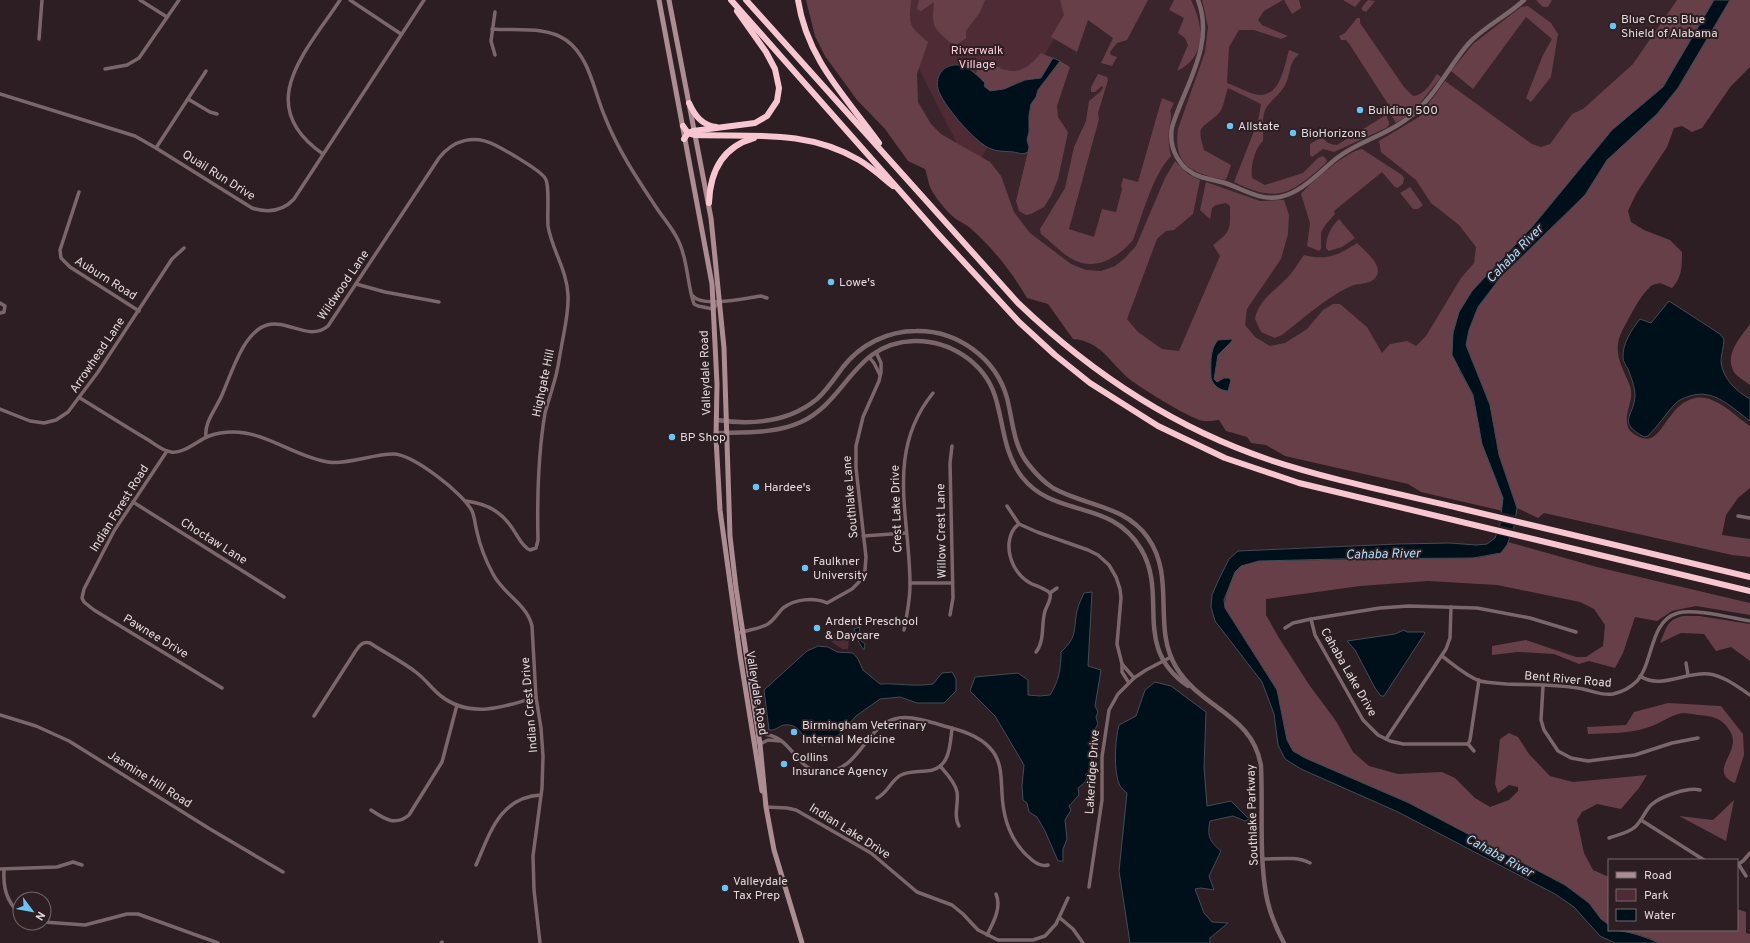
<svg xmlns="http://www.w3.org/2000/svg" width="1750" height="943" font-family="Overpass,sans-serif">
<rect width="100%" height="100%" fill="#2c1e22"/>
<path fill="#39252b" d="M862,0h835l-277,363 -215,21 -238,-183z"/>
<g fill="#4f2c35">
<path d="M884,0h194l-106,173z"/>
<path d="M841,634h6l2,4 -1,11h-6l-13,-9 -1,-5z"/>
</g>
<g fill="#673f49">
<path d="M806,0h105c-2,26 -3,25 17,42l-11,32 1,28 13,22 10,10 49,28 11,14 13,36 16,21 41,31 15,6 15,1 14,-5 10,-8 11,-12 29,-68 10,-17 13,13 12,6 -7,34 -19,16 -8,1 -9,8 -30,80 11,13 24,17 17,2 41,-95 -7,-11c19,-14 17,-16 17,-39l-4,-3 -10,2 -4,3 -2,11 -10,-9 6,-28 54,19 24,-1 5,15 -1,19 -7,25 -34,50 -2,16 10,12 15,9 15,-3 22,-14 16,-19 10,-6h7l27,23 15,26 8,-9 17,-3 9,5 10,-10 35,-58 13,-15 2,-16 -17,-22 -28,-22 -15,-23 -35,-28 -2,-11 40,-24 26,-36 87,63 9,3 9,-3 22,-30 11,-5 50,-45 44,-64h37l-51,87 -51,43 -80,97 -60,64 -13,79 14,25 9,49 21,54v13l-82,-19 -13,-8 -123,-28 -19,-11 -15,-2 -4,-6 -21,-6 -7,-11c-4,0 -10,2 -15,1 -12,-1 -67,-35 -77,-44 -18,-16 -27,-36 -54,-38l-25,-35 -21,-6c-15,-26 -35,-51 -58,-71 -4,-3 -9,-5 -13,-8 -8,-6 -17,-17 -22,-25 -6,-8 -6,-17 -9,-25l-17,-8 -23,-32 -28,-29 -32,-44 -10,-20z"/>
<path d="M919,0h66l-5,12 -14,19v7l-8,6c-6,0 -9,-2 -14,-7 -14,-12 -11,-18 -10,-35l-13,9 -4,-2z"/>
<path d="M1060,0h88l-21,40 -10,3 -7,9 1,3 6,2 -5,9 -11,-3 12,-25 -25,-18 -11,32 -26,-15 13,-22z"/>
<path d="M1174,0h17c13,26 16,57 -14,71l11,-26 -3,-7 -7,-5 6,-15 -15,-8z"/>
<path d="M1202,0h81l-19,11 -6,9 4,5 26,11 -7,3 -27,-9h-15l-10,17 -2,36c9,3 23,11 32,12 22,1 25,-29 30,-45l10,4c-12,11 -7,18 -14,31 -4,8 -11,13 -16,19 -9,9 -5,25 -6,37 -8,7 -13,25 -11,37l13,7 38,-12 15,-15 5,-2 4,4 -1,3c-35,31 -48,41 -92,19l24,-61 3,-17 -33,-16c-3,7 -4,21 -10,26 -16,16 -22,9 -14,36l27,15 -4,12 -2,3c-32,-7 -52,-13 -47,-51l27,-77 3,-25z"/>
<path d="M1284,0h15l2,8 -9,6z"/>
<path d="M1343,0h18l-6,7z"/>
<path d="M1368,0l7,1 -9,11 -4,-2v-3z"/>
<path d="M1536,0h16l-4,7h-5z"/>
<path d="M1730,0h20v67l-19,19 -29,42 -10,4 -10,-6 -8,2 -7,19 -31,47 -8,17 3,11 13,8 26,10 12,12c0,14 0,26 -10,36l-12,-5c-4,1 -9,2 -11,5 -11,11 -18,27 -26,41 -12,23 -1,36 7,57 5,15 -7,27 -2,41 2,7 16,14 23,11 14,-6 20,-35 44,-40 20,-4 40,18 55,28v62l-12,10 -12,17 -4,20 28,4v18l-18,-2 -188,-42 -6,5 -21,-10 -18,-53 -9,-50 -24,-60 3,-15 9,-23 22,-29 85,-83 22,-35 50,-46 21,-26z"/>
<path d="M1528,6l23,17 7,11 -7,43 -20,25 -5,-4 17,-43 9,-16 -26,-22 -53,72 -22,-18 22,-27 48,-37z"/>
<path d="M1357,18h3v5l44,64 9,9c12,-1 18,-13 24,-22l4,3 -28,35 -17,11 -7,-12 -1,-7 -38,-59 -4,-5h-5l-2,-4 6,-3z"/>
<path d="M1041,53l12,5 -12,20 -16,2 -21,9 -15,2 -14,-17 6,-8 7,-3c6,1 12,6 18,7 16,4 26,-6 35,-17z"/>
<path d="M1060,61l10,6 -13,39 1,11 10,15 -10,47 -7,17 -7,11 -13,7 -5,1 -7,-4 -3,-10 13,-54 -2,-7 2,-8v-16l2,-12 5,-7 2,-7z"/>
<path d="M1098,74l9,3 1,3 -10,33 1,6 -30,110 25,8 8,-28 14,3 6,-23 -1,-3 2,-8 15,4 24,-84 12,5 -4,8c3,6 -1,13 -1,19 -1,9 0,17 2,26 -19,20 -28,58 -38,84 -12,14 -31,28 -51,23 -16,-4 -29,-20 -41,-29l-1,-5 25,-41 9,-41 12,-26 3,-20 11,-9 3,-4 -1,-2 -7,6h-4v-5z"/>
<path d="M1386,115l3,7v3l-3,3 -52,24 -11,-3 -11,8 -2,-2v-11l12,-7c4,5 8,8 15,8z"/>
<path d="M1362,149l40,26 2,3 -1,6 -6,4 -3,-2 -12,-14 -48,39 1,3 -9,10 -5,8v17l-2,2 -12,-5 3,-23 -9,-29c10,-12 46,-43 61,-45z"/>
<path d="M1410,187l13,18 -5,4h-5l-13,-16z"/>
<path d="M1339,219l16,19 -13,9 -13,4 -3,-3c0,-12 5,-21 13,-29z"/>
<path d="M1357,243c7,7 25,21 20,32 -5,11 -19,7 -28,12 -25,12 -45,31 -67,48l-7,3 -14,-6 -6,-13c3,-18 18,-27 30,-39 8,-7 13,-17 19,-25 22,6 35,0 53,-12z"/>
<path d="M1750,324v61c-5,-4 -15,-9 -17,-15 -8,-17 8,-33 17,-46z"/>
<path d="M1508,542l89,25 153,36v12l-54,-9 -24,5 -15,10 -22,-4 -12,36 -8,15 -26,-7 -10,3 -25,-10 -36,-2 -26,3v-9l34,-6 50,17h10l17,-11 2,-21 -11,-16 -14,-7 -83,-17 -69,-4 -68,5 -94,13v16l13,23 31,48 26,35 17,31 16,14 29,8 44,-2 13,6 20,20 15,9 19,-7 9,-9v-4l-9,-2 -11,8 -3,-9 5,-45 9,-6 9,4 11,17 21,22 23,6 74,-7 -8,13 -18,21 -24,-5 -15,8 -5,8 7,33 9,17 16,7v48l-8,-6 -12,-16 -24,-18 -156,-82 -104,-45 -12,-7 -6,-11 -10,-50 -52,-82c-1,-10 7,-36 15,-42 5,-3 14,-3 19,-5l214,-3c12,-1 29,-3 35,-16z"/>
<path d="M1683,616h16l51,8v37l-19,-14 -15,4 -12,-17 -23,-1 -21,10c7,-15 6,-23 23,-27z"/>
<path d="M1668,703l53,3 22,28 1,21 -9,28c-28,-12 6,-30 -4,-50 -8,-15 -18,-17 -33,-18 -5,-1 -11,-2 -15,-2 -13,2 -25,12 -37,15 -18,6 -40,5 -58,6l-1,-7 39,-2 8,-13z"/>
<path d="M1734,800l-8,41 -47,-25 34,4z"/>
<path d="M1737,909l9,3v21l4,1v9h-91l-10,-5 -30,-8h118z"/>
</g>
<g fill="#00101b" stroke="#444c55">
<path d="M1714,0h16l-52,88 -21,26 -50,46 -22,35 -85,83 -22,29 -9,23 -3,15 24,60 9,50 18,53 -3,19 -7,18 -6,8 -28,5 -134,1 -80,2 -18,5 -6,6 -11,28 1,8 52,82 10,50 6,11 12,7 104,45 156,82 24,18 12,16 8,6v5c17,0 34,6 50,13h-44l-15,-7 -26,-29 -19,-13 -157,-82 -97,-43 -16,-10 -7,-14 -4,-31 -12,-32 -47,-61 -4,-14 1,-12 6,-14 11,-22 9,-8 160,-7 52,-1 26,2 11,-1 8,-6 5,-14 3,-26 -21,-54 -9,-49 -21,-40 1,-22 6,-21 13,-21 60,-64 80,-97 51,-43z"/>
<path d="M1053,58l7,3 -22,29 -2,7 -5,7 -2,12v16l-2,8 2,7 -1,5c-6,3 -8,1 -15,0 -8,-1 -16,0 -24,-4 -14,-6 -47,-44 -51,-59 -4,-18 12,-29 28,-22 7,4 13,10 19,16l-1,3 6,5 14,-2 21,-9 16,-2z"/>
<path d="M1669,301l51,33 4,5c0,8 -3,15 -3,23 2,17 15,29 29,37v22c-18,-13 -36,-33 -60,-25 -6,2 -12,4 -16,9 -9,10 -16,21 -26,31l-4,1c-28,-16 -10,-20 -9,-41 0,-9 -4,-19 -7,-27 -2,-3 -5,-8 -5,-11 -1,-14 9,-29 17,-39l11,4z"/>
<path d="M1232,339v2l-14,14 -4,24 3,3 7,-4h5l2,2 -3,11c-8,-1 -14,-4 -17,-13 0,-13 -2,-28 7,-38z"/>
<path d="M1092,592l-4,74 13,4 -6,36 3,6 -2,5 2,7 -5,9 3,12c-8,12 -1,33 -18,43l1,7 -10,11 2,4 -6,10 2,19 -4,10v12h-5l-13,-30 -8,-14 -8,-5 -2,-9 -4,-3 -1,-14 2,-21 -29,-49 -25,-25 5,-14 43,-4 10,7v15l12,1 10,-1c9,-14 11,-27 11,-43 17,-16 12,-21 16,-41 1,-6 5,-13 7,-18z"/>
<path d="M860,627l-1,5h3l-1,9 4,3 -1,6c-5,-7 -8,-12 -10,-21z"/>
<path d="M1404,630l3,2h17l1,1 -41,63h-3l-6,-8 -20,-38 -8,-9 48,-7z"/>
<path d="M818,646l10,1 9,5 16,1 5,6 5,11 17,14c18,-1 34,3 53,0l9,-11 10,-1 4,7v12l-12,12h-27l-17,-6 -20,2 -24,17 -19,21 -14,8c-4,-1 -9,-1 -13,-3 -9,-5 -10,-19 -26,-17 -5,1 -9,6 -15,5l-5,-40 43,-39z"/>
<path d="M1155,682l16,4 35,26 -2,55 3,39 24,-5 18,18 -4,2 -12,-5 -23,5c-3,15 -1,20 11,30l-12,25 5,14 -13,-2 -6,1 9,24 8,9 16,1 -18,15v5h-80l-11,-72 8,-78c-2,-2 -5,-4 -7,-7 -7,-14 -5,-46 -1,-61l17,-9 9,-26z"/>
</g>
<g fill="#2c1e22">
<path d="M1500,512l17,4 -1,10 -17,-4z"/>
<path d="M1498,525l17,4 -4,9 -17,-4z"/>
</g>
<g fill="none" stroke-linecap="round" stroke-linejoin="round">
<g stroke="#7a666b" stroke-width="3.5">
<path d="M140,0l27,17"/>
<path d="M350,0l51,34"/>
<path d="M495,12l-4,29 4,14"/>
<path d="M492,29c24,2 54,-3 74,11 24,17 28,52 39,77 12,31 31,60 49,87 8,13 19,24 25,38 9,19 8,42 15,62l4,2 15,3 6,-7"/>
<path d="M39,39l3,-39"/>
<path d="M105,69l22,-4 12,-7 40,-58"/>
<path d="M0,94l135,42 21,12 96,60c16,5 31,3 42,-9l130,-199"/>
<path d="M188,99l22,13 7,2"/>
<path d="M156,148l50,-77"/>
<path d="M323,154c-71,-49 -17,-102 17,-154"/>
<path d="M79,192l-19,58 1,8 9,9 69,44"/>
<path d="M356,284l29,8 54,10"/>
<path d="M693,296c9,12 53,2 68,0l6,2"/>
<path d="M0,303l5,3 -1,6 -4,1"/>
<path d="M869,357l5,6 6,12"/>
<path d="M80,398c23,14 46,29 70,43 6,4 13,10 21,11 13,2 27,-12 38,-16 8,-3 16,-4 24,-4 34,0 62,25 95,30 19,3 45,-8 65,-8 20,0 71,40 79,57 3,7 3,14 5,21 3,14 9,29 16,42 10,20 34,30 39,52l4,71 5,31 2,28 -1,32 -9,68 1,34 6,53"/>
<path d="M0,409l30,12 14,2 12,-3 12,-8 30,-40 74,-113 12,-11"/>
<path d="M206,437c-2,-15 10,-28 16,-42 9,-20 21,-63 45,-70 21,-6 42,17 61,1l111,-168c14,-18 35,-24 56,-13 10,5 45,25 50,33 5,6 2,37 3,48 4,24 19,44 20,69 1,18 -4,36 -7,54 -2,10 -3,20 -6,30 -3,11 -7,23 -10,34 -7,42 -8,85 -7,127l-2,8 -6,2c-7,-3 -10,-10 -14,-16 -12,-21 -27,-30 -50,-33"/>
<path d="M167,451l-53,80 -30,58 -2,9 2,4 10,8 128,78"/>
<path d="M133,502l151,95"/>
<path d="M1007,506l12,18 18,8 51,18 10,5 11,10 7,12 4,12 1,9 -4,46 5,20v8l7,11"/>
<path d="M1738,516l12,2"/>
<path d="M1019,524c-6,4 -9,11 -10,19 -1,16 7,32 21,40 6,3 14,5 20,10"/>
<path d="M863,536l43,-3"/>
<path d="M910,583h42"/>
<path d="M1050,593l7,-5"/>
<path d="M950,615l3,-17 -3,-135 2,-17"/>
<path d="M1311,619l4,16 48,85 15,15 12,6 13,3h65"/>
<path d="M1285,628l8,-5 18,-4 69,-11 29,-2 68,2 53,10 46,14"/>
<path d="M904,630c3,-15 6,-30 6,-45 0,-69 -25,-133 23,-192"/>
<path d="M738,633c10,-3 21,-4 30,-9 6,-4 10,-11 15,-16 12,-9 31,-11 44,-5l25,-14 7,-7 6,-12 1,-13 -10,-89v-22l7,-29 16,-36 2,-9v-9l-5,-11"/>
<path d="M1036,652c9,-11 5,-28 9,-41 2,-6 7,-12 5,-18"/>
<path d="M1442,656c12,9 24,20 38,25 9,2 19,2 27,3 25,1 52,0 76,5 10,2 19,7 30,5 9,-2 18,-7 24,-13 17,-19 12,-60 41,-68 16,-5 54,5 72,8"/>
<path d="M1686,663l2,12"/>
<path d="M1122,664l12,14"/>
<path d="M1640,676c21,14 46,-5 69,-2 15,2 29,13 41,21"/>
<path d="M1543,686l-2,34 3,10 14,21 13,7 17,3 47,-6 37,-12 26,-5"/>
<path d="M0,715l36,11 33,15 141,88 73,43"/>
<path d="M314,716l41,-64c4,-6 7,-11 15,-9 15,10 32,18 47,30 9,7 15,16 24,23 29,23 64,11 95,1"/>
<path d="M1386,739l60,-90 4,-11 1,-31"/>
<path d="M781,741l-13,-1 -8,4 -6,-4 4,-6c35,-2 36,38 65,38 38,0 42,-49 76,-54 14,-2 32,4 45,8 16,4 34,9 46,22 12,13 11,29 12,45 1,27 9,50 30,67 5,4 10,7 16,5"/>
<path d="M1468,744l2,-4 9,-60"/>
<path d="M1468,744l6,7"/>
<path d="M940,766c6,7 15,16 17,26 2,12 -4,23 2,34"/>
<path d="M877,798c11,-5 14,-18 24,-23 9,-4 16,-3 25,-4 24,-1 24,-25 26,-43"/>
<path d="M766,807l21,1 9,2 75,43 46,39 35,13 11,9 15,16 20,10h35l12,-4 11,-12 12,-26"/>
<path d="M371,810c12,8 24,17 38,5l33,-53 15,-57"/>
<path d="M1641,820l63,40"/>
<path d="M1609,838c9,-3 19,-5 26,-11 7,-6 10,-16 16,-22 10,-9 37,-18 49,-15"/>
<path d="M1263,859c15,0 34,-3 47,4"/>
<path d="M476,865c14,-32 24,-68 65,-70"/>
<path d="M1737,865l6,-4 7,-8"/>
<path d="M1739,865l7,11"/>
<path d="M0,869l57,-2 16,-5 9,3"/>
<path d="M4,869c-1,18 2,32 16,45"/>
<path d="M1089,887l13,-87v-43l7,-47 9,-16 16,-16 12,-8 25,-13"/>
<path d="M1060,918l13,11 10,14"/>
<path d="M44,922l41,3 42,-11h11l80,29"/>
<path d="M987,935c6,-12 15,-27 9,-41"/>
<path d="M441,943l1,-1"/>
</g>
<g stroke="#7a666b" stroke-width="4.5">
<path d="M1198,0c17,45 -13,85 -26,127 -4,22 8,43 29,50 8,2 16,4 24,6 18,6 35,18 55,14 23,-5 39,-25 57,-39 22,-17 50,-23 71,-40 26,-19 40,-51 61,-75 16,-17 38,-27 55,-43"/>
<path d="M717,420c34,5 72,2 100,-21 10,-9 18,-21 26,-32 18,-23 45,-36 73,-36 41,-1 80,27 91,67 6,23 6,48 22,67 7,9 15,17 24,23 32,18 72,17 95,50 28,39 4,90 28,129 25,42 77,47 85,99 2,42 -2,87 5,128 3,17 10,34 18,49"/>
<path d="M716,433c29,-1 59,1 85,-11 47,-22 52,-79 113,-81 35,-1 70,21 81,55 9,28 8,56 27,81 33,42 89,21 119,72 28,47 -10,98 47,137"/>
</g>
<g stroke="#ac8d94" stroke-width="5">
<path d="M659,0l53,284 5,100 -1,54 4,72 20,145 22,136"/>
<path d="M669,0l42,218 13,130 6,188 6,52 24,156 6,63 8,43 28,93"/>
</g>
<g stroke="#f7c6d1" stroke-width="6">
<path d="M731,0l207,234 81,88 36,33 35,28 68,43 67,32 74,25 451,108"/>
<path d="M746,0l272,303c73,70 156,125 252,157 61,20 126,33 189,48 97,23 194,46 291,69"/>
<path d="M798,0c9,59 47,96 81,143"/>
<path d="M689,103c6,13 13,22 27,24"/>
<path d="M683,126l5,7 7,2c57,2 112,-6 164,25 12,7 23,17 34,26"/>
<path d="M684,139l4,-6 5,-2 62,-8 12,-7 10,-15 2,-13 -4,-19 -9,-17 -29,-41"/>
<path d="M709,203c1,-31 13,-56 45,-65"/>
</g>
</g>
<g fill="#6bc3f2" stroke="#2c1e22" stroke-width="1.5">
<circle cx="1613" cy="26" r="4"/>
<circle cx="1360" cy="110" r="4"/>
<circle cx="1230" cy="126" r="4"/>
<circle cx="1293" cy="133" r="4"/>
<circle cx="831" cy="282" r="4"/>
<circle cx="672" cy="437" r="4"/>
<circle cx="756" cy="487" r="4"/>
<circle cx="805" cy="568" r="4"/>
<circle cx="817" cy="628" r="4"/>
<circle cx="794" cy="732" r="4"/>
<circle cx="784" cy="764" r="4"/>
<circle cx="725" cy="888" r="4"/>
</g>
<g text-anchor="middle" stroke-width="4" stroke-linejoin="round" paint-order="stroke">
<g font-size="12" fill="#e3d9db" stroke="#2c1e22" text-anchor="start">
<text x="1621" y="23">Blue Cross Blue<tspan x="1621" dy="14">Shield of Alabama</tspan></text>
<text x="1368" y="114">Building 500</text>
<text x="1238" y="130">Allstate</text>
<text x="1301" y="137">BioHorizons</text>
<text x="839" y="286">Lowe's</text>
<text x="680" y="441">BP Shop</text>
<text x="764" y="491">Hardee's</text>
<text x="813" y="565">Faulkner<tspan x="813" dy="14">University</tspan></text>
<text x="825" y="625">Ardent Preschool<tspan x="825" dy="14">&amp; Daycare</tspan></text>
<text x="802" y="729">Birmingham Veterinary<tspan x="802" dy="14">Internal Medicine</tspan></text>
<text x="792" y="761">Collins<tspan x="792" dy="14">Insurance Agency</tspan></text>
<text x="733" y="885">Valleydale<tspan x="733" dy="14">Tax Prep</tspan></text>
</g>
<g font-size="12" fill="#fbcdd8" stroke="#2c1e22">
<text x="977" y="54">Riverwalk<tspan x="977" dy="14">Village</tspan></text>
</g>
<g font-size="12" fill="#e3d9db" stroke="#2c1e22">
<text transform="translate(219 175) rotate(32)" y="4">Quail Run Drive</text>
<text transform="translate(106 278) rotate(32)" y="4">Auburn Road</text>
<text transform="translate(343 285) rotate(-56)" y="4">Wildwood Lane</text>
<text transform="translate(97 355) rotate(-56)" y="4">Arrowhead Lane</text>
<text transform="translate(705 373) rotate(-92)" y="4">Valleydale Road</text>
<text transform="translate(543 383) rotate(-78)" y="4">Highgate Hill</text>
<text transform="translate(850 497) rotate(-95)" y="4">Southlake Lane</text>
<text transform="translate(119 508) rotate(-58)" y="4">Indian Forest Road</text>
<text transform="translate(896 509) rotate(-92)" y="4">Crest Lake Drive</text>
<text transform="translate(941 531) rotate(-91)" y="4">Willow Crest Lane</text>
<text transform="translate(214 541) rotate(32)" y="4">Choctaw Lane</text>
<text transform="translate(156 636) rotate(31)" y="4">Pawnee Drive</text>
<text transform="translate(1349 672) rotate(60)" y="4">Cahaba Lake Drive</text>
<text transform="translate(1568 679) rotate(5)" y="4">Bent River Road</text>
<text transform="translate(757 693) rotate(81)" y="4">Valleydale Road</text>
<text transform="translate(529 705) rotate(-95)" y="4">Indian Crest Drive</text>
<text transform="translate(1092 772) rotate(-86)" y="4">Lakeridge Drive</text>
<text transform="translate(150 779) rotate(32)" y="4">Jasmine Hill Road</text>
<text transform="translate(1252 815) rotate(-92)" y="4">Southlake Parkway</text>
<text transform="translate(850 831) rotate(32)" y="4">Indian Lake Drive</text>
</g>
<g font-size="13" font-style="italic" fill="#a8dffe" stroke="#2c1e22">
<text transform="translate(1514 253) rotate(-46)" y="5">Cahaba River</text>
<text transform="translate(1383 553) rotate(-1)" y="5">Cahaba River</text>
<text transform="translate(1500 855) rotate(29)" y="5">Cahaba River</text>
</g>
</g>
<rect x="1608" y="859" width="130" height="72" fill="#2c1e22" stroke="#75696c"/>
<rect x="1616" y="872" width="20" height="6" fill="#ac8d94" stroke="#75696c"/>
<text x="1644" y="879" font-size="12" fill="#e3d9db">Road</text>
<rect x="1616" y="889" width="20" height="12" fill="#4f2c35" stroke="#75696c"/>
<text x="1644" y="899" font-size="12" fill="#e3d9db">Park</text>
<rect x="1616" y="909" width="20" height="12" fill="#00101b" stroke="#75696c"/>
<text x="1644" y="919" font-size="12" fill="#e3d9db">Water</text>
<g transform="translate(32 911) rotate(122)"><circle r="19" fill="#2c1e22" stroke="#75696c"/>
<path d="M0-3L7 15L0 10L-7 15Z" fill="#6bc3f2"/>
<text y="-6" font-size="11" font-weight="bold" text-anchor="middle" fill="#e3d9db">N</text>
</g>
</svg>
